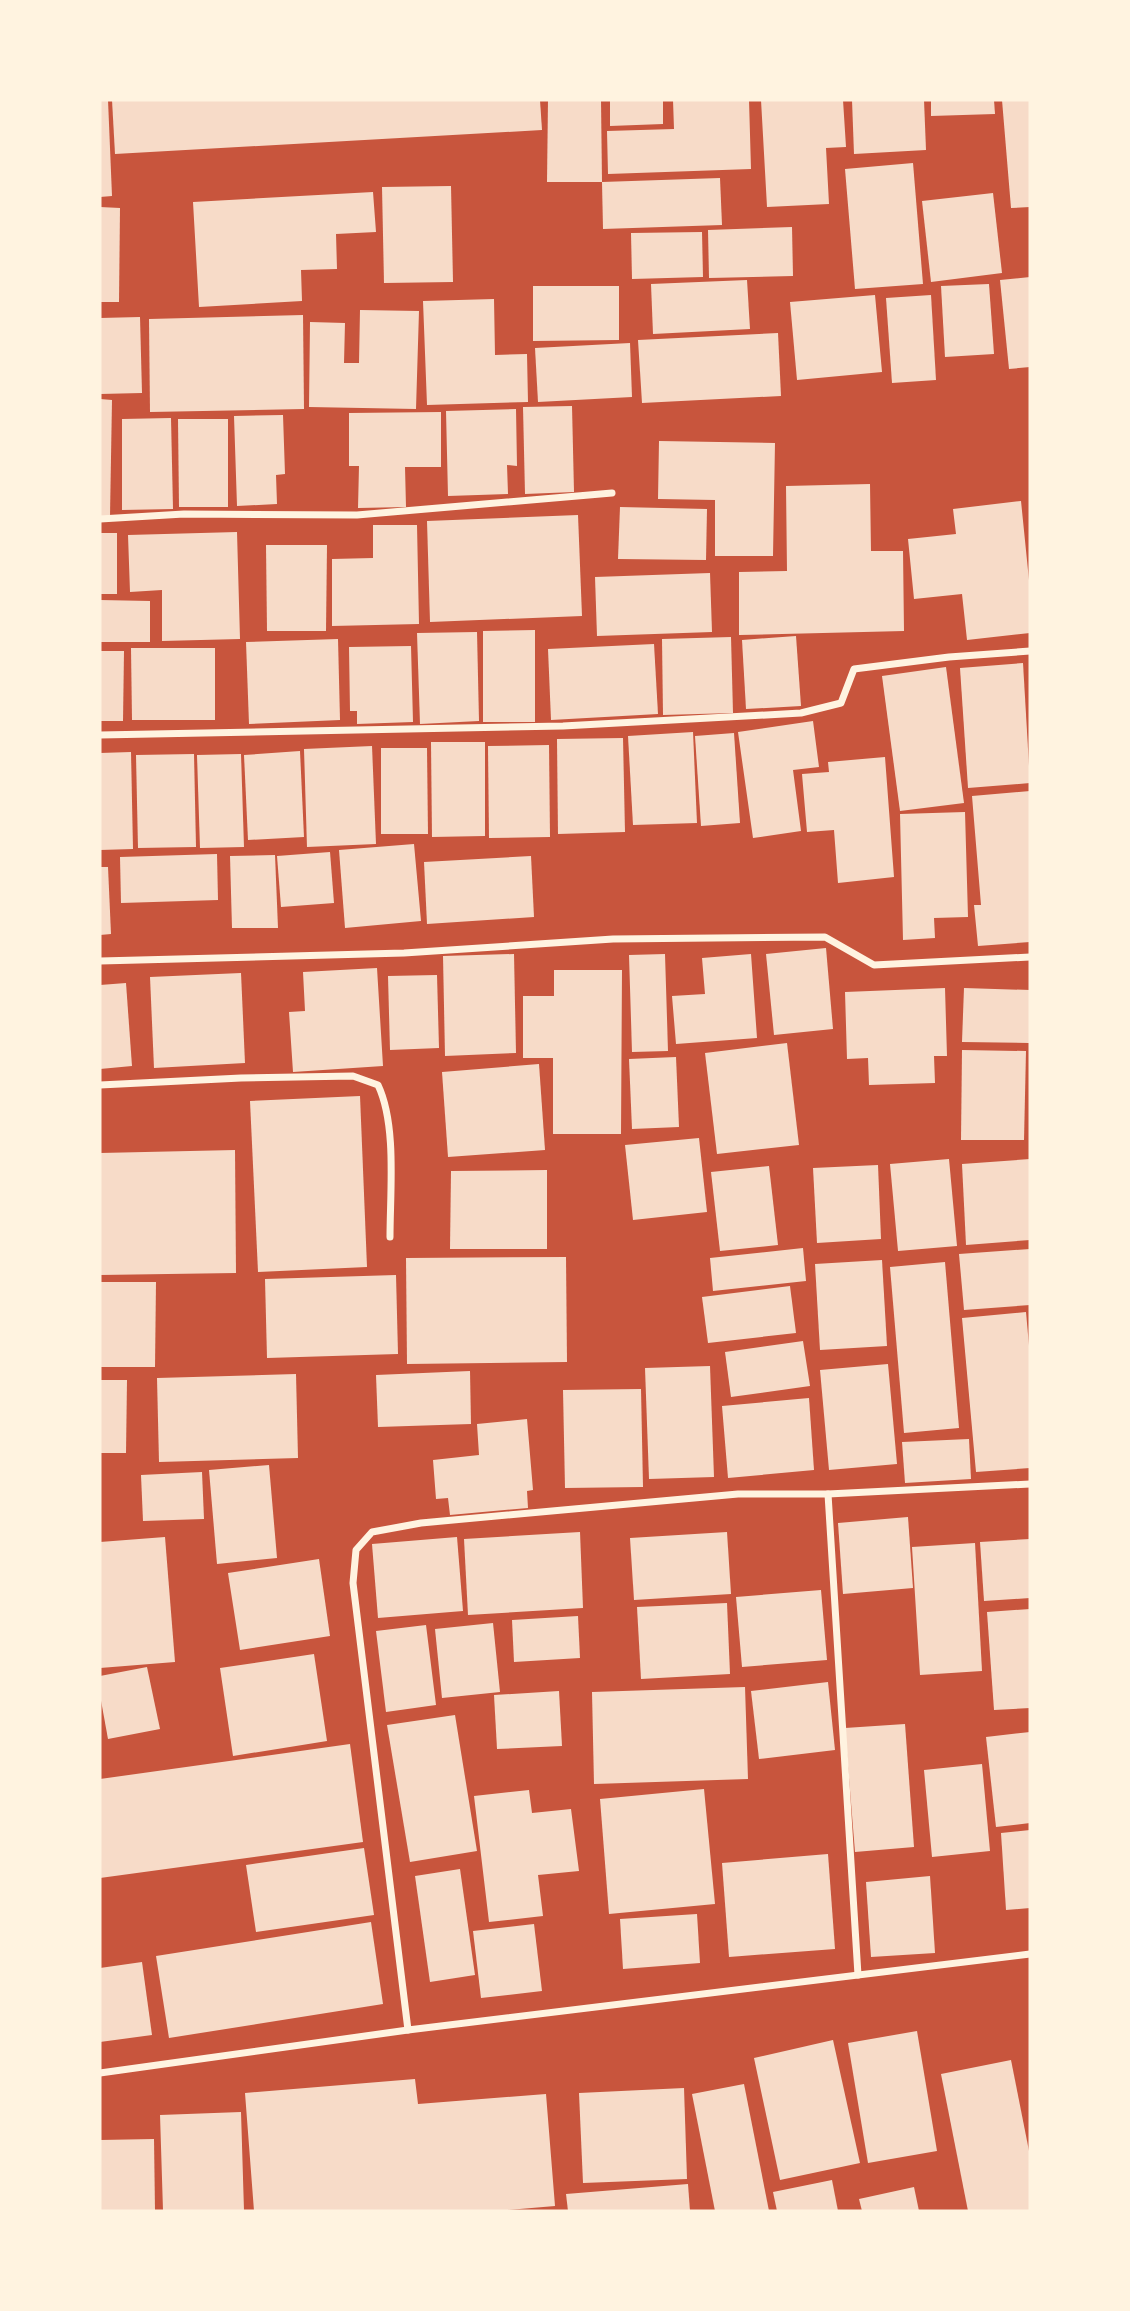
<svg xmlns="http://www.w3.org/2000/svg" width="1130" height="2311" font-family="Quicksand,sans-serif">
<rect width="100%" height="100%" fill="#c8553d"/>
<g fill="#f7dbc8">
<path d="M100,100h8l4,96 -12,1z"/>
<path d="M112,100h428l2,30 -427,24z"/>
<path d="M548,100h53l1,82h-55z"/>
<path d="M610,100h53v24l-53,2z"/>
<path d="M673,100h76l2,69 -143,5 -1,-43 67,-2z"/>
<path d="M761,100h82l3,47 -20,1 3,56 -62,3z"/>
<path d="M852,100h72l2,50 -72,4z"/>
<path d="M931,100h63l1,14 -64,2z"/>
<path d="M1002,100h28v107l-19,1z"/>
<path d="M913,163l10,121 -68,5 -10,-120z"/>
<path d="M720,178l2,47 -119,4 -1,-47z"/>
<path d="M451,186l2,96 -69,1 -2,-96z"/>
<path d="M373,192l3,40 -40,2 1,35 -36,1 1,31 -103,6 -6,-105z"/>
<path d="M993,193l9,80 -71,9 -9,-81z"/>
<path d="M100,207l20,1 -1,94h-19z"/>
<path d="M792,227l1,49 -84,2 -1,-48z"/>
<path d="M702,232l1,45 -71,2 -1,-46z"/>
<path d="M1030,277v90l-21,2 -9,-89z"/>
<path d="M747,280l3,49 -97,5 -2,-50z"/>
<path d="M989,284l5,70 -49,3 -4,-71z"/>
<path d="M533,286h86v54l-86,1z"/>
<path d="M875,295l7,77 -85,8 -7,-78z"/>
<path d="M931,295l5,85 -44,3 -6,-85z"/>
<path d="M494,299l1,56 32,-1 1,48 -101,3 -4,-104z"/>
<path d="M360,310l59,1 -3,98 -107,-2 1,-85 35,1 -1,40h15z"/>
<path d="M303,315l1,94 -154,3 -1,-93z"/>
<path d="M140,317l2,76 -42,1v-76z"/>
<path d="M778,333l3,63 -139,7 -4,-63z"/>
<path d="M630,343l2,54 -94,5 -3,-54z"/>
<path d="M100,399l12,1 -2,116h-10z"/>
<path d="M572,406l2,86 -49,2 -2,-87z"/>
<path d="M516,409l1,57 -10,-1 1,29 -60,2 -2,-85z"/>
<path d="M441,412v55h-36l1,40 -48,1 1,-42h-10v-53z"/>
<path d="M283,415l2,59 -9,1 1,29 -40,2 -3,-90z"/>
<path d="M171,418l2,91 -51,1v-91z"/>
<path d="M178,419h50v88h-49z"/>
<path d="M659,441l116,2 -2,113h-58v-56l-57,-1z"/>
<path d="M870,484l1,67h32l1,80 -165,4v-63l48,-1 -1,-85z"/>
<path d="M1021,501l9,89v43l-63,7 -5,-46 -48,5 -6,-60 48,-5 -3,-25z"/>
<path d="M620,507l87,2 -1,51 -88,-1z"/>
<path d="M578,515l4,101 -152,6 -3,-101z"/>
<path d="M373,525h44l2,99 -87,2v-67l41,-1z"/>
<path d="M237,532l3,107 -78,2v-51l-32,2 -2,-57z"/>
<rect x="100" y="533" width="17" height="61"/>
<path d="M266,545h61l-1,86h-59z"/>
<path d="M710,573l2,59 -115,4 -2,-59z"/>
<path d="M100,600l50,1v41h-50z"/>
<path d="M535,630v92h-52v-91z"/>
<path d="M477,632l2,89 -59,3 -3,-91z"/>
<path d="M796,636l5,70 -55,3 -4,-69z"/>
<path d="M731,637l2,76 -70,2 -1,-76z"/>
<path d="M338,639l2,81 -91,4 -3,-82z"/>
<path d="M654,644l4,70 -107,6 -3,-71z"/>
<path d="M411,646l2,76 -56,2v-13h-7l-1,-64z"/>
<path d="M131,648h84v72h-83z"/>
<path d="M100,651h24l-1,70h-23z"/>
<path d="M1023,663l7,120 -62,5 -8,-120z"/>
<path d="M946,667l18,136 -64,8 -18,-135z"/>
<path d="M813,721l6,46 -26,3 8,61 -48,7 -15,-106z"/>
<path d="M693,732l4,91 -64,2 -5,-89z"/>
<path d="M734,733l6,90 -39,3 -6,-90z"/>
<path d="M623,738l2,94 -67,2 -1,-95z"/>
<path d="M431,742h54v94l-53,1z"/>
<path d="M549,745l1,92 -61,1 -1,-92z"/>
<path d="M372,746l4,98 -69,3 -3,-98z"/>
<path d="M381,748h46l1,86h-47z"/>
<path d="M300,751l4,86 -56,3 -4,-85z"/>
<path d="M131,752l2,97 -33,1v-97z"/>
<path d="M194,754l2,93 -58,1 -2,-93z"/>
<path d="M241,754l3,93 -44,1 -3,-93z"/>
<path d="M885,757l9,120 -56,6 -4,-53 -27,2 -5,-58 27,-2 -1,-10z"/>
<path d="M1030,791v151l-52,4 -4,-41h7l-9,-109z"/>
<path d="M965,812l3,105 -34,1 1,20 -32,2 -3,-126z"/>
<path d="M414,844l7,77 -76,7 -6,-78z"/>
<path d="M330,852l4,51 -53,4 -4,-51z"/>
<path d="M217,854l1,46 -97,3 -1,-46z"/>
<path d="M275,855l3,73h-46l-2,-72z"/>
<path d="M531,856l3,61 -107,7 -3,-62z"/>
<path d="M100,867h8l3,67 -11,1z"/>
<path d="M826,948l7,81 -59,6 -8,-81z"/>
<path d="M514,954l2,99 -71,3 -2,-100z"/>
<path d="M665,954l3,97 -36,1 -3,-97z"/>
<path d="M751,954l6,84 -81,6 -4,-48 33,-2 -3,-36z"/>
<path d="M377,968l6,98 -90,6 -4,-60 16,-1 -2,-39z"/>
<path d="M554,970h68l-1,164h-68v-76h-30v-62h31z"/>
<path d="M241,973l4,90 -91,5 -4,-91z"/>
<path d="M437,975l2,73 -49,2 -2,-74z"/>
<path d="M126,983l6,83 -32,3v-84z"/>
<path d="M945,988l2,68h-13l1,27 -66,2 -1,-27 -21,1 -2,-67z"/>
<path d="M964,988l66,2 -1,53 -67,-1z"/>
<path d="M787,1043l12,102 -82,9 -12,-101z"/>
<path d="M962,1050l64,1 -2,89h-63z"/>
<path d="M676,1057l3,70 -47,2 -3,-70z"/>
<path d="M539,1064l6,86 -97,7 -6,-85z"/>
<path d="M360,1096l7,171 -109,5 -8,-171z"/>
<path d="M699,1138l8,74 -74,8 -8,-75z"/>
<path d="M235,1150l1,123 -136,2v-122z"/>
<path d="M949,1159l8,87 -59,5 -8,-87z"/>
<path d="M1030,1159v81l-64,5 -4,-81z"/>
<path d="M878,1165l3,74 -64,4 -4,-75z"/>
<path d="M769,1166l9,79 -58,6 -9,-79z"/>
<path d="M547,1170v79h-97l1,-78z"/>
<path d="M803,1248l3,33 -93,10 -3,-33z"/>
<path d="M1030,1249v56l-66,5 -5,-56z"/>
<path d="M566,1257l1,105 -160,2 -1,-106z"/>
<path d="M882,1260l5,86 -67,4 -5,-86z"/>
<path d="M945,1262l14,166 -55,5 -14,-166z"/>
<path d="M396,1275l2,79 -131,4 -2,-79z"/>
<path d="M100,1282h56l-1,85h-55z"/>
<path d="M790,1286l6,47 -88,10 -6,-46z"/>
<path d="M1026,1312l4,45v111l-54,4 -14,-154z"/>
<path d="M803,1341l7,45 -79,11 -6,-45z"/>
<path d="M888,1364l9,100 -68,6 -9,-100z"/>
<path d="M710,1366l4,111 -65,2 -4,-111z"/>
<path d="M470,1371l1,53 -93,3 -2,-52z"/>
<path d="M296,1374l2,84 -139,4 -2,-84z"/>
<path d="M100,1380h27l-1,73h-26z"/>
<path d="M641,1389l2,98 -78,1 -2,-98z"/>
<path d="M809,1398l5,72 -86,8 -6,-72z"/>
<path d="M527,1419l6,71 -6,1 1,17 -78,7 -2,-17 -12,1 -3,-39 46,-5 -2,-31z"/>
<path d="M969,1439l2,40 -66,4 -3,-41z"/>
<path d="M269,1465l8,93 -60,6 -8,-94z"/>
<path d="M202,1472l2,47 -61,2 -2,-46z"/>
<path d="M908,1517l5,71 -70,6 -5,-71z"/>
<path d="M580,1532l3,76 -115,7 -4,-76z"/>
<path d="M727,1532l4,62 -97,6 -4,-62z"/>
<path d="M165,1537l10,125 -75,6v-126z"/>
<path d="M457,1537l6,74 -85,7 -6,-74z"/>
<path d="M1030,1539v59l-46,3 -4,-59z"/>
<path d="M975,1543l7,128 -62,4 -8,-128z"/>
<path d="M319,1559l11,77 -90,14 -12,-77z"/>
<path d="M821,1590l6,70 -85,7 -6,-70z"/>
<path d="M727,1603l3,71 -89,5 -4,-72z"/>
<path d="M1030,1609v99l-36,2 -7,-98z"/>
<path d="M578,1616l2,42 -66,4 -2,-42z"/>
<path d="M493,1623l7,69 -58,6 -7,-69z"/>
<path d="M426,1625l10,80 -50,7 -10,-81z"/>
<path d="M314,1654l13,87 -94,15 -13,-88z"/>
<path d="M147,1667l13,62 -52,10 -8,-44v-19z"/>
<path d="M828,1682l7,68 -76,9 -8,-68z"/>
<path d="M745,1687l3,92 -154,5 -2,-92z"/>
<path d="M559,1691l3,55 -65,3 -3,-54z"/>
<path d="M455,1715l22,136 -67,11 -23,-137z"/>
<path d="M905,1724l9,123 -59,5 -10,-124z"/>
<path d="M1030,1732v91l-34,4 -10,-90z"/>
<path d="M350,1744l13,98 -263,36v-99z"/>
<path d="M982,1764l8,87 -58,6 -8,-87z"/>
<path d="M704,1789l11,115 -106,10 -9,-115z"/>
<path d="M529,1790l3,23 39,-4 8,62 -41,4 5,41 -54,6 -15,-126z"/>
<path d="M1030,1830v78l-24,2 -5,-77z"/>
<path d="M364,1848l10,67 -118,17 -10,-67z"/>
<path d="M828,1854l7,95 -106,8 -7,-94z"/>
<path d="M460,1869l15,106 -45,7 -15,-106z"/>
<path d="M930,1876l5,77 -64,4 -5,-75z"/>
<path d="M697,1914l3,49 -77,6 -3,-50z"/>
<path d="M371,1922l12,82 -214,34 -13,-82z"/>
<path d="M534,1924l8,67 -61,7 -8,-67z"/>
<path d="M142,1962l10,73 -52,7v-74z"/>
<path d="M917,2031l20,120 -69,12 -20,-120z"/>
<path d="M833,2040l27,123 -80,17 -26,-122z"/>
<path d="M1011,2060l19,96v55h-62l-27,-137z"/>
<path d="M415,2079l3,25 128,-10 9,112 -59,5h-242l-9,-118z"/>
<path d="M744,2084l25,127h-54l-23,-117z"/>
<path d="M684,2088l3,91 -104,4 -4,-90z"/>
<path d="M241,2112l3,99h-81l-3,-96z"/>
<path d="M154,2139l1,72h-55v-71z"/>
<path d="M832,2180l6,31h-61l-4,-19z"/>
<path d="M688,2184l2,27h-122l-2,-17z"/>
<path d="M914,2187l5,24h-57l-3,-12z"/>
</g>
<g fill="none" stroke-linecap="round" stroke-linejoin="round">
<g stroke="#fff3e0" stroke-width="7">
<path d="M100,519l84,-5 173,1 255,-22"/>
<path d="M100,735l463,-9 238,-13 40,-10 13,-34 95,-12 81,-6"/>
<path d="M100,961l304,-8 209,-14 212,-2 49,28 156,-8"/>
<path d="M100,1085l141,-7 112,-2 25,9c19,40 12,107 12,152"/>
<path d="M828,1494l30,481"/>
<path d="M408,2030l-55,-447 3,-33 16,-18 49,-9 317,-29h90l202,-10"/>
<path d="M100,2073l308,-43 622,-76"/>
</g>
</g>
<rect width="1130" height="2311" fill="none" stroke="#fff3e0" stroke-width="203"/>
</svg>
